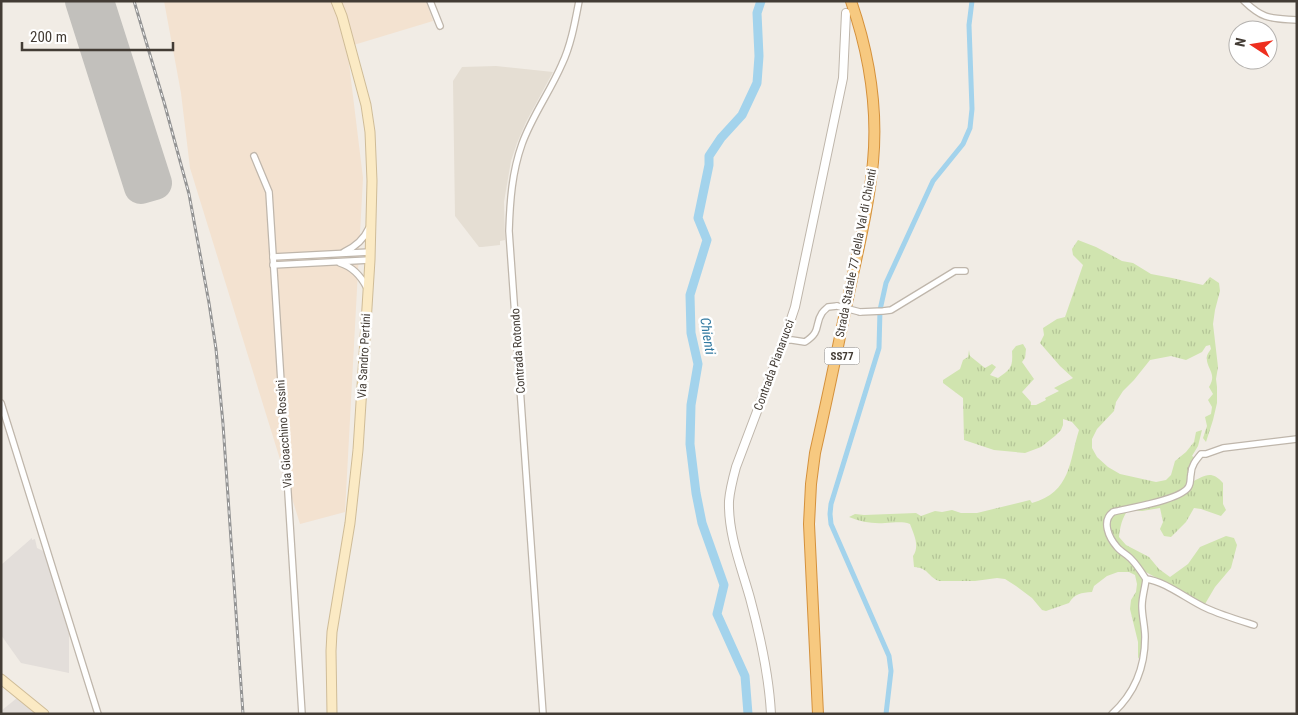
<svg xmlns="http://www.w3.org/2000/svg" width="1298" height="715" font-family="'Roboto Condensed',sans-serif">
<defs>
<pattern id="grass-tufts" width="24" height="20" patternUnits="userSpaceOnUse" patternTransform="scale(1.25)"><rect width="24" height="20" fill="#d0e4af"/><path d="M3 7l-1-3M5 7V3M7 7l1-3M15 17l-1-3M17 17v-4M19 17l1-3" fill="none" stroke="#b4c497"/></pattern>
</defs>
<rect width="100%" height="100%" fill="#f1ece5"/>
<path fill="#e5ded3" d="M496,66l57,6 -27,50 -9,21 -6,18 -7,41 1,38 -5,1v4l-18,2h-3l-24,-31 -2,-135 9,-14z"/>
<path fill="#f3e2d0" d="M164,1h262l7,20 -86,26 16,131 -18,334 -45,12 -110,-356 -9,-75z"/>
<g fill="#e3deda">
<path d="M32,538v2l3,-1 2,9 8,4 24,82v39l-48,-10 -20,-28v-70z"/>
<path d="M17,698l19,16h-35v-3z"/>
</g>
<path fill="url(#grass-tufts)" d="M1078,240l18,7 26,14 11,2 18,11 21,4 31,7 7,-8 9,6 1,8 -5,19 -2,14 5,43 -2,12 1,8v16l-4,17 -7,22 -3,-4 4,-12 -2,-9 6,-3 1,-7 -4,-7 5,-6 -4,-7c9,-14 -4,-19 -2,-31 0,-1 3,-6 4,-7l-1,-4 -4,1 -4,6 -16,8 -15,-4 -21,4 -16,20 -11,11 -7,11 -2,9 -17,18 -5,10v9l5,9 11,10 12,7 36,8 10,-2 5,-5 4,-14 11,-9 8,-10 2,-10 6,-2 -4,16 -6,10 3,2 -5,25c14,-7 21,-14 33,0v21l3,6 -5,6 -20,-7 -7,-1 -8,14 -15,15 -7,-1 -4,-7 3,-7 -3,-14 -18,3 -14,-1c-6,8 -8,17 -9,27l7,8 23,12 10,12 11,8 18,-13 12,-17 26,-11 8,2 3,7 -6,23 -16,19 -10,17 -63,-34v19l-3,24 3,6 2,29 -6,11v-17l-8,-33 1,-9 5,-8 1,-8 -2,-9 -6,-3h-11l-11,4 -13,10 -2,6c-11,1 -17,1 -23,11l-23,8 -4,-1 -10,-12 -16,-12 -11,-7 -8,-1 -22,3h-36c-11,-4 -10,-13 -25,-14l-1,-11c7,-10 1,-21 -3,-32 -9,-3 -16,-1 -25,-1 -12,1 -24,-1 -36,-6l6,-3 9,1 52,-2 5,3 14,-5 7,1 10,-2 9,3h16l53,-13 2,3c39,-11 37,-41 47,-73l-7,-8 -9,-3v6l-2,5 -6,6 -14,11 -16,6 -31,-3 -30,-10 -1,-42 -20,-15v-3l17,-11 3,-9 5,-3 1,-7 1,6 15,12 7,-4 4,3 -6,8 8,3c13,-9 15,-11 14,-27l4,-5 7,-2 3,5 -1,9 -3,4 12,17 -12,13 9,10v3h5l10,-5 -1,-2 14,-7 -5,-3 19,-10 -13,-12 -20,-23 4,-8 -1,-7 14,-9 8,-2 18,-52 -10,-10 -1,-6z"/>
<g fill="none" stroke-linecap="round" stroke-linejoin="round">
<path stroke="#a3d3ec" stroke-width="5" d="M886,714l5,-43 -2,-15 -58,-132 -1,-10 1,-10 48,-156 1,-38 6,-27 47,-102 30,-37 7,-16 2,-19 -3,-84 3,-24"/>
<path stroke="#a3d3ec" stroke-width="9" d="M748,714l-3,-38 -28,-62 7,-29 -22,-62 -6,-30 -6,-49 1,-39 7,-41 -7,-31 -1,-38 17,-55 -9,-22 11,-53v-9l12,-18 21,-23 15,-32 2,-27 -2,-43 4,-12"/>
<path stroke="#c2c0bc" stroke-width="34" d="M82,1l59,186 14,-4 -58,-182"/>
<g stroke="#bfb6ab" stroke-width="8">
<g id="minor">
<path d="M430,1l10,25"/>
<path d="M1244,1c20,19 26,17 53,19"/>
<path d="M254,156l15,36 33,522"/>
<path d="M344,252c11,-5 20,-13 25,-24"/>
<path d="M273,257l97,-5"/>
<path d="M340,263c13,4 21,13 27,25"/>
<path d="M273,265l97,-5"/>
<path d="M860,312l23,-1 8,-1 64,-39h10"/>
<path d="M784,340h8l13,2c17,-11 9,-17 17,-29 2,-3 4,-4 6,-6l9,-1"/>
<path d="M1,403l97,311"/>
<path d="M1254,625c-16,-5 -33,-10 -48,-17 -18,-8 -41,-27 -60,-29 -4,-6 -9,-14 -14,-19 -4,-5 -11,-8 -15,-13 -8,-9 -16,-26 -4,-35 15,-4 70,-12 76,-26 2,-4 1,-8 2,-12 0,-8 5,-14 10,-20h5l17,-6 74,-9"/>
<path d="M543,714l-34,-483c1,-30 3,-59 13,-87 10,-28 28,-52 40,-80 9,-19 13,-42 17,-63"/>
<path d="M1112,714c22,-20 33,-47 33,-77 0,-10 -3,-21 -3,-31 0,-9 3,-18 4,-27"/>
</g>
</g>
<g stroke="#bfb6ab" stroke-width="10">
<path id="tertiary" d="M771,714c-2,-39 -11,-79 -21,-116 -9,-32 -22,-64 -21,-97 1,-12 4,-23 7,-34l48,-127 11,-33 48,-229 3,-65"/>
</g>
<g stroke="#cfbc97" stroke-width="11">
<g id="secondary">
<path d="M1,679l43,35"/>
<path d="M332,714l-1,-63 1,-19 18,-109 8,-73 12,-190 2,-79 -2,-49 -4,-27 -24,-89 -6,-15"/>
</g>
</g>
<g stroke="#d4913c" stroke-width="12">
<path id="trunk" d="M818,714l-9,-190 2,-40 4,-31c12,-53 23,-106 34,-160 9,-43 20,-87 24,-131 5,-54 -4,-109 -22,-161"/>
</g>
<use href="#minor" stroke="#fff" stroke-width="5.5"/>
<use href="#tertiary" stroke="#fff" stroke-width="8"/>
<use href="#secondary" stroke="#fbeac4" stroke-width="9"/>
<use href="#trunk" stroke="#f7c980" stroke-width="10"/>
<g stroke="#949494" stroke-width="3">
<path id="rail" d="M134,1l30,101 25,92 20,109 7,46 7,75 20,290"/>
</g>
<use href="#rail" stroke="#fff" stroke-width="1" stroke-dasharray="4" stroke-linecap="butt"/>
<g stroke="#bfb6ab" stroke-width="8" stroke-linecap="butt">
<path id="minor-bridge" d="M837,306l23,6"/>
</g>
<use href="#minor-bridge" stroke="#fff" stroke-width="5.5"/>
</g>
<g text-anchor="middle" stroke-width="5" stroke-linejoin="round" paint-order="stroke">
<rect fill="#fff" stroke="#7b7672" stroke-width="1" x="824.5" y="347.5" width="35" height="17" rx="4"/>
<g font-size="11" font-weight="bold" fill="#433c35">
<text x="842" y="360">SS77</text>
</g>
<g font-size="12" fill="#433c35" stroke="#fff">
<text transform="translate(856 253) rotate(-79)" y="4">Strada Statale 77 della Val di Chienti</text>
<text transform="translate(518 351) rotate(-94)" y="4">Contrada Rotondo</text>
<text transform="translate(364 356) rotate(-87)" y="4">Via Sandro Pertini</text>
<text transform="translate(774 365) rotate(-70)" y="4">Contrada Pianarucci</text>
<text transform="translate(284 434) rotate(-94)" y="4">Via Gioacchino Rossini</text>
</g>
<g font-size="14" font-style="italic" fill="#327aa1" stroke="#fff">
<text transform="translate(708 336) rotate(81)" y="5">Chienti</text>
</g>
</g>
<rect width="1298" height="715" fill="none" stroke="#433c35" stroke-width="5"/>
<g transform="translate(1253 45) rotate(282)"><circle r="24" fill="#ffffff" stroke="#b4b1ae"/>
<path d="M0-4L9 19L0 12L-9 19Z" fill="#ee2f1f"/>
<text y="-8" font-size="14" font-weight="bold" text-anchor="middle" fill="#433c35">N</text>
</g>
<path d="M22 42v8h151v-8" fill="none" stroke="#433c35" stroke-width="2.5"/>
<text x="30" y="42" font-size="15" fill="#433c35" stroke="#ffffff" stroke-width="4" paint-order="stroke">200 m</text>
</svg>
